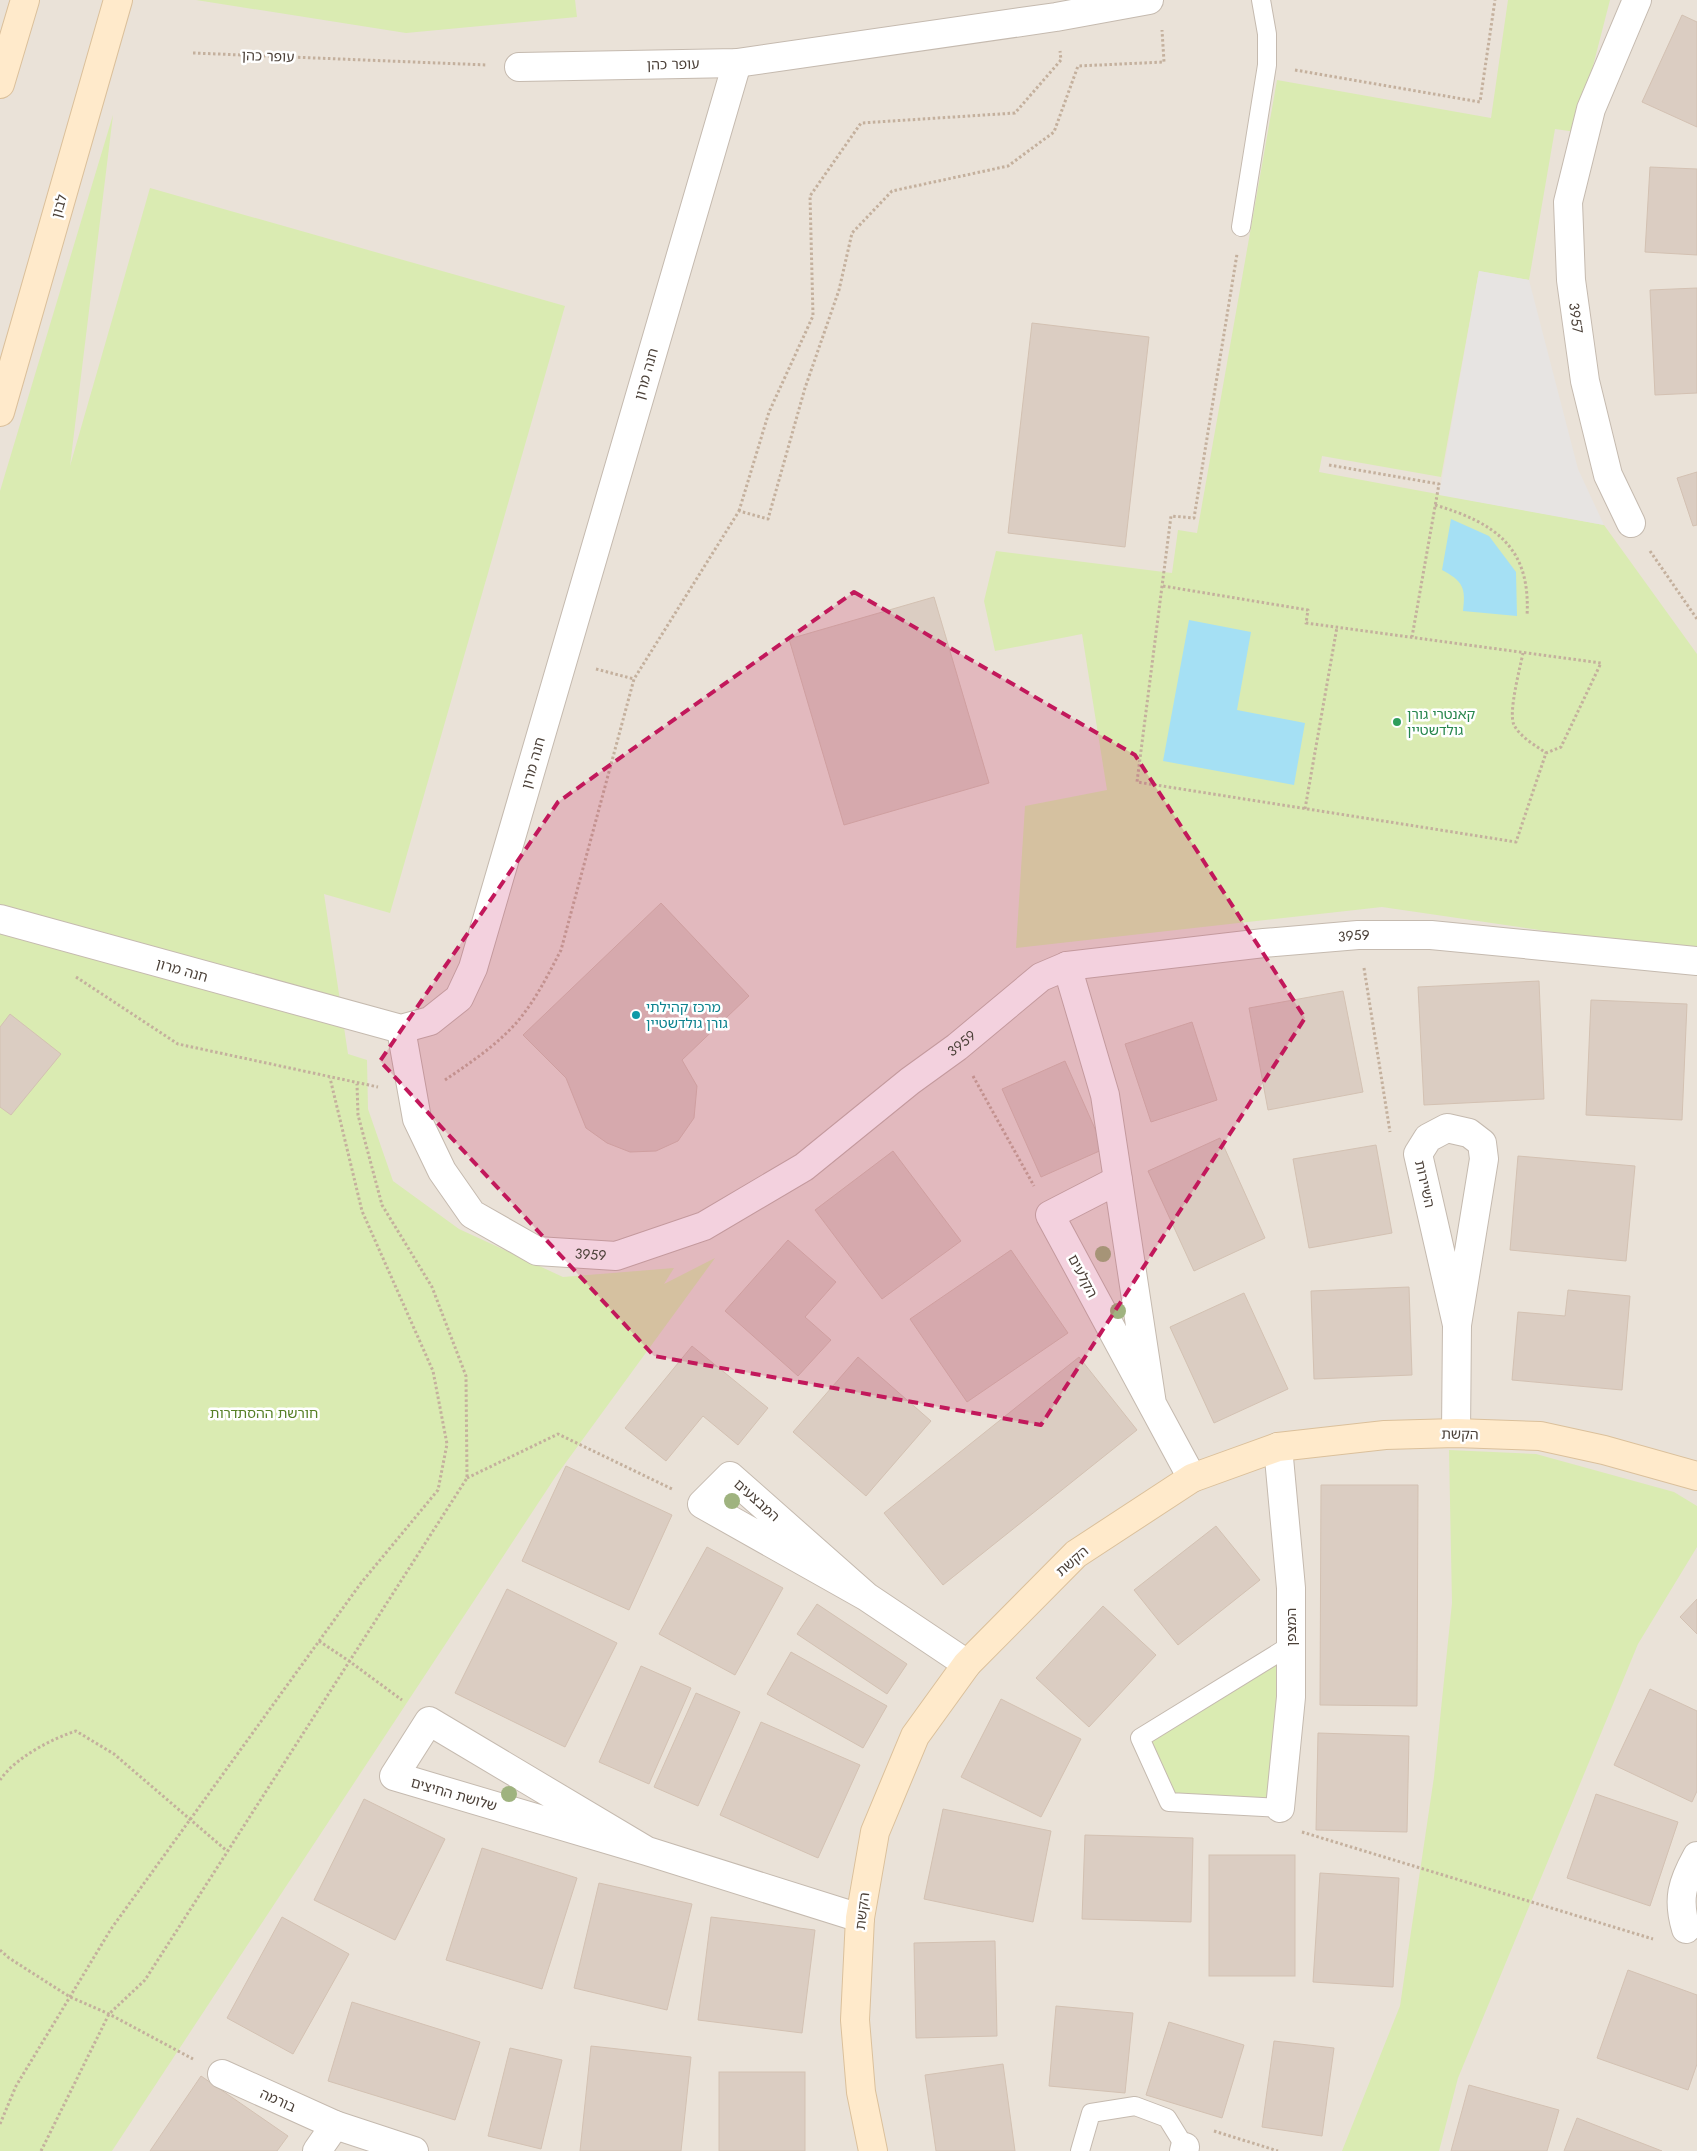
<svg xmlns="http://www.w3.org/2000/svg" width="1697" height="2151" font-family="Jost,'Noto Sans Hebrew',sans-serif">
<rect width="100%" height="100%" fill="#f6f1ea"/>
<rect fill="#eae2d8" x="0" y="0" width="1697" height="2151"/>
<g fill="#daebb2">
<path d="M196,0h379l2,17 -171,16z"/>
<path d="M1508,0h102l-34,132 -21,-3 -26,151 -50,-9 -38,206 -119,-21 -3,16 285,53 93,129v299l-315,-46 -366,41 9,-142 82,-16 -25,-156 -87,17 -11,-50 12,-50 176,22 6,-43 19,3 80,-453 214,38z"/>
<path d="M113,115l-43,351 80,-278 415,118 -175,607 -66,-19 24,160 19,6 1,49 25,72 66,48 104,48 111,-9 -10,16 51,-26 -159,218 -444,675h-112v-1660z"/>
<path d="M1449,1450l87,4 138,38 23,14v41l-59,97 -180,434 -19,73h-97l58,-145 34,-229 18,-174z"/>
<path d="M1291,1645l-11,163 -111,-6 -29,-64z"/>
</g>
<path fill="#e7e4e2" d="M1479,271l50,9 49,189 26,56 -165,-30z"/>
<g fill="#a5e0f4">
<path d="M1451,519l38,17 27,36 1,44 -54,-5c3,-23 0,-30 -21,-41z"/>
<path d="M1189,620l62,12 -14,78 68,13 -11,62 -131,-24z"/>
</g>
<g fill="#dbcdc2" stroke="#d3c1b2">
<path d="M1682,15l15,7v105l-55,-25z"/>
<path d="M1650,167l47,2v86l-52,-3z"/>
<path d="M1697,288v105l-42,2 -5,-105z"/>
<path d="M1032,323l117,14 -24,210 -117,-14z"/>
<path d="M1697,472v53l-4,1 -16,-48z"/>
<path d="M934,597l55,186 -145,42 -55,-186z"/>
<path d="M661,903l88,93 -67,64 15,26 -3,32 -16,23 -22,10 -26,1 -23,-9 -21,-15 -20,-50 -43,-43z"/>
<path d="M1539,981l5,118 -120,6 -6,-118z"/>
<path d="M1343,991l20,101 -95,18 -19,-102z"/>
<path d="M1591,1000l96,4 -5,116 -96,-5z"/>
<path d="M10,1014l51,40 -50,61 -11,-8v-80z"/>
<path d="M1192,1022l25,78 -66,22 -26,-78z"/>
<path d="M1065,1061l39,88 -63,28 -39,-88z"/>
<path d="M1220,1138l45,100 -71,33 -46,-100z"/>
<path d="M1376,1145l16,88 -83,15 -16,-89z"/>
<path d="M893,1151l68,90 -79,58 -67,-89z"/>
<path d="M1518,1156l117,10 -9,95 -116,-11z"/>
<path d="M788,1240l48,42 -31,35 26,23 -33,36 -73,-65z"/>
<path d="M1011,1250l57,83 -101,69 -57,-83z"/>
<path d="M1409,1287l3,88 -98,4 -3,-88z"/>
<path d="M1568,1290l62,6 -8,94 -110,-10 6,-68 47,4z"/>
<path d="M1244,1293l44,96 -74,34 -44,-96z"/>
<path d="M692,1346l76,62 -30,37 -35,-29 -37,45 -41,-33z"/>
<path d="M858,1357l73,64 -65,75 -73,-64z"/>
<path d="M1079,1357l58,73 -194,155 -59,-72z"/>
<path d="M566,1466l106,49 -43,95 -107,-49z"/>
<path d="M1321,1485h97l-1,221 -97,-1z"/>
<path d="M1216,1526l44,54 -82,65 -44,-55z"/>
<path d="M707,1547l76,41 -48,87 -76,-41z"/>
<path d="M507,1589l110,54 -52,104 -110,-54z"/>
<path d="M1697,1599v35l-17,-17z"/>
<path d="M817,1604l90,60 -20,30 -90,-60z"/>
<path d="M1103,1606l53,49 -67,72 -53,-49z"/>
<path d="M791,1652l96,54 -24,42 -96,-54z"/>
<path d="M641,1666l50,22 -42,96 -50,-22z"/>
<path d="M1650,1689l47,22v80l-5,11 -78,-37z"/>
<path d="M696,1693l44,19 -42,94 -44,-19z"/>
<path d="M1001,1699l80,40 -40,78 -80,-40z"/>
<path d="M761,1722l99,43 -42,93 -98,-43z"/>
<path d="M1318,1733l91,3 -2,96 -91,-2z"/>
<path d="M1596,1794l82,28 -28,84 -83,-28z"/>
<path d="M364,1799l81,40 -50,101 -81,-40z"/>
<path d="M943,1809l108,22 -18,91 -109,-23z"/>
<path d="M1085,1835l108,3 -2,84 -109,-3z"/>
<path d="M482,1848l95,30 -35,111 -96,-29z"/>
<rect x="1209" y="1855" width="86" height="121"/>
<path d="M1320,1873l79,5 -6,109 -80,-5z"/>
<path d="M599,1883l93,21 -25,106 -93,-22z"/>
<path d="M282,1917l67,37 -56,100 -66,-36z"/>
<path d="M711,1917l104,13 -13,103 -104,-13z"/>
<path d="M995,1941l2,95 -81,2 -2,-95z"/>
<path d="M1628,1970l69,25v69l-9,26 -91,-32z"/>
<path d="M352,2002l128,40 -25,78 -127,-39z"/>
<path d="M1056,2006l77,7 -8,80 -76,-7z"/>
<path d="M1169,2022l75,23 -22,73 -76,-23z"/>
<path d="M1274,2041l60,7 -12,88 -60,-9z"/>
<path d="M591,2046l100,11 -10,94h-101z"/>
<path d="M510,2048l52,12 -21,89 -53,-13z"/>
<path d="M1003,2064l12,87h-79l-11,-76z"/>
<rect x="719" y="2072" width="86" height="79"/>
<path d="M201,2076l87,60 -11,15h-127z"/>
<path d="M1469,2085l90,25 -12,41h-96z"/>
<path d="M1577,2118l85,33h-98z"/>
</g>
<g fill="none" stroke-linecap="round" stroke-linejoin="round">
<g stroke="#c5baaf" stroke-width="20">
<g id="lane">
<path d="M1241,227l26,-162v-31l-6,-34"/>
<path d="M1280,1808l-111,-6 -29,-64 151,-93"/>
<path d="M1080,2151l11,-38 44,-7 32,12 18,29"/>
</g>
</g>
<g stroke="#c5baaf" stroke-width="30">
<g id="street">
<path d="M519,67l218,-4 319,-46 93,-17"/>
<path d="M1631,523l-23,-48 -23,-94 -14,-101 -3,-78 23,-93 46,-109"/>
<path d="M0,919l401,110 29,-8 29,-23 14,-30 264,-905"/>
<path d="M1067,966l38,129 13,85"/>
<path id="s1" d="M401,1029l16,90 25,52 30,43 65,37 79,5 88,-30 100,-59 106,-86 47,-34 84,-70 26,-11 197,-23 94,-8h73l266,26"/>
<path d="M1152,1404l-34,-224 -68,35 142,263"/>
<path d="M1456,1433l1,-108 27,-166 -2,-16 -13,-10 -22,-5 -19,10 -10,16 39,171"/>
<path d="M1278,1447l13,141v109l-11,111"/>
<path d="M867,1597l-165,-93 28,-28 137,121 100,67"/>
<path d="M647,1851l-218,-130 -35,55 253,75 213,67"/>
<path d="M1686,1929c-9,-30 -4,-46 11,-73"/>
<path d="M222,2074l113,51"/>
<path d="M317,2151l18,-26 79,26"/>
<path d="M1184,2151l1,-4"/>
</g>
</g>
<g stroke="#dbc09b" stroke-width="30">
<g id="secondary">
<path d="M0,84l25,-84"/>
<path d="M0,412l118,-412"/>
<path d="M873,2151l-12,-59 -6,-72 5,-102 15,-86 40,-96 52,-72 109,-110 116,-76 86,-31 107,-12 71,-2 84,3 64,14 93,26"/>
</g>
</g>
<g stroke="#c4b09d" stroke-width="3" stroke-dasharray="2.5 2.5" stroke-linecap="butt">
<path d="M193,53l294,12"/>
<path d="M1295,70l185,32 15,-102"/>
<path d="M1329,465l110,19 -27,153"/>
<path d="M1435,505c61,18 96,43 92,111"/>
<path d="M739,511l30,-99 44,-96 -3,-120 51,-73 154,-10 46,-53 -1,-9"/>
<path d="M1650,551l47,68"/>
<path d="M1163,586l145,24 -2,13 295,40 -40,84 -15,6 -30,89 -379,-60 34,-266 23,2 43,-264"/>
<path d="M1523,653c-3,15 -15,60 -9,72 6,12 21,20 32,28"/>
<path d="M596,669l38,10"/>
<path d="M1305,809l32,-182"/>
<path d="M1364,968l26,164"/>
<path d="M76,977l102,67 200,43"/>
<path d="M973,1076l61,110"/>
<path d="M445,1080c25,-17 52,-35 72,-58 18,-21 31,-47 44,-72l73,-271 105,-168 29,8 37,-131 34,-98 13,-57 40,-42 116,-25 46,-34 24,-66 86,-4 -2,-32"/>
<path d="M467,1478l91,-44 114,55"/>
<path d="M319,1641l30,20 53,39"/>
<path d="M0,1780c15,-22 51,-41 76,-49l38,23 113,97"/>
<path d="M1302,1832l351,107"/>
<path d="M0,1950l9,8 61,39 39,17 84,45"/>
<path d="M0,2124l16,-38 95,-157 250,-346 77,-93 9,-46 -14,-73 -71,-160 -32,-133"/>
<path d="M1214,2131l64,20"/>
<path d="M41,2151l68,-137 36,-34 322,-502 -1,-102 -34,-89 -50,-82 -24,-90 -1,-31"/>
</g>
<use href="#lane" stroke="#fff" stroke-width="18"/>
<use href="#street" stroke="#fff" stroke-width="28"/>
<use href="#secondary" stroke="#ffeacb" stroke-width="28"/>
</g>
<g fill="#9fb37f">
<circle cx="1103" cy="1254" r="8"/>
<circle cx="1118" cy="1311" r="8"/>
<circle cx="732" cy="1501" r="8"/>
<circle cx="509" cy="1794" r="8"/>
</g>
<path fill="#c2185b" fill-opacity="0.2" stroke="#c2185b" stroke-width="4" stroke-dasharray="10 6" stroke-linejoin="round" d="M854,592l281,163 170,263 -264,407 -387,-69 -274,-295 178,-259z"/>
<circle fill="#2e9e5b" stroke="#fff" stroke-width="2" cx="1397" cy="722" r="5"/>
<circle fill="#0f9aa8" stroke="#fff" stroke-width="2" cx="636" cy="1015" r="5"/>
<g text-anchor="middle" stroke-width="5" stroke-linejoin="round" paint-order="stroke">
<g font-size="14" fill="#4b4038" stroke="#fff">
<text transform="translate(268 56) rotate(2)" y="5">עופר כהן</text>
<text transform="translate(673 64) rotate(-1)" y="5">עופר כהן</text>
<text transform="translate(59 206) rotate(-74)" y="5">לבון</text>
<text transform="translate(1576 318) rotate(82)" y="5">3957</text>
<text transform="translate(646 374) rotate(-74)" y="5">חנה מרון</text>
<text transform="translate(533 763) rotate(-74)" y="5">חנה מרון</text>
<text dy="5" stroke="none"><textPath href="#s1" startOffset="1185">3959</textPath></text>
<text transform="translate(182 970) rotate(16)" y="5">חנה מרון</text>
<text dy="5" stroke="none"><textPath href="#s1" startOffset="765">3959</textPath></text>
<text transform="translate(1425 1184) rotate(77)" y="5">השיירות</text>
<text dy="5" stroke="none"><textPath href="#s1" startOffset="330">3959</textPath></text>
<text transform="translate(1083 1276) rotate(62)" y="5">הקלעים</text>
<text transform="translate(1460 1434) rotate(1)" y="5">הקשת</text>
<text transform="translate(757 1500) rotate(42)" y="5">המבצעים</text>
<text transform="translate(1072 1561) rotate(-41)" y="5">הקשת</text>
<text transform="translate(1291 1627) rotate(-90)" y="5">המצפן</text>
<text transform="translate(454 1794) rotate(16)" y="5">שלושת החיצים</text>
<text transform="translate(862 1911) rotate(-83)" y="5">הקשת</text>
<text transform="translate(278 2100) rotate(24)" y="5">בורמה</text>
</g>
<g font-size="14" fill="#27864d" stroke="#fff" text-anchor="start">
<text x="1407" y="719">קאנטרי גורן<tspan x="1407" dy="16">גולדשטיין</tspan></text>
</g>
<g font-size="14" fill="#0d838f" stroke="#fff" text-anchor="start">
<text x="646" y="1012">מרכז קהילתי<tspan x="646" dy="16">גורן גולדשטיין</tspan></text>
</g>
<g font-size="14" fill="#578027" stroke="#fff">
<text x="264" y="1418">חורשת ההסתדרות</text>
</g>
</g>
</svg>
